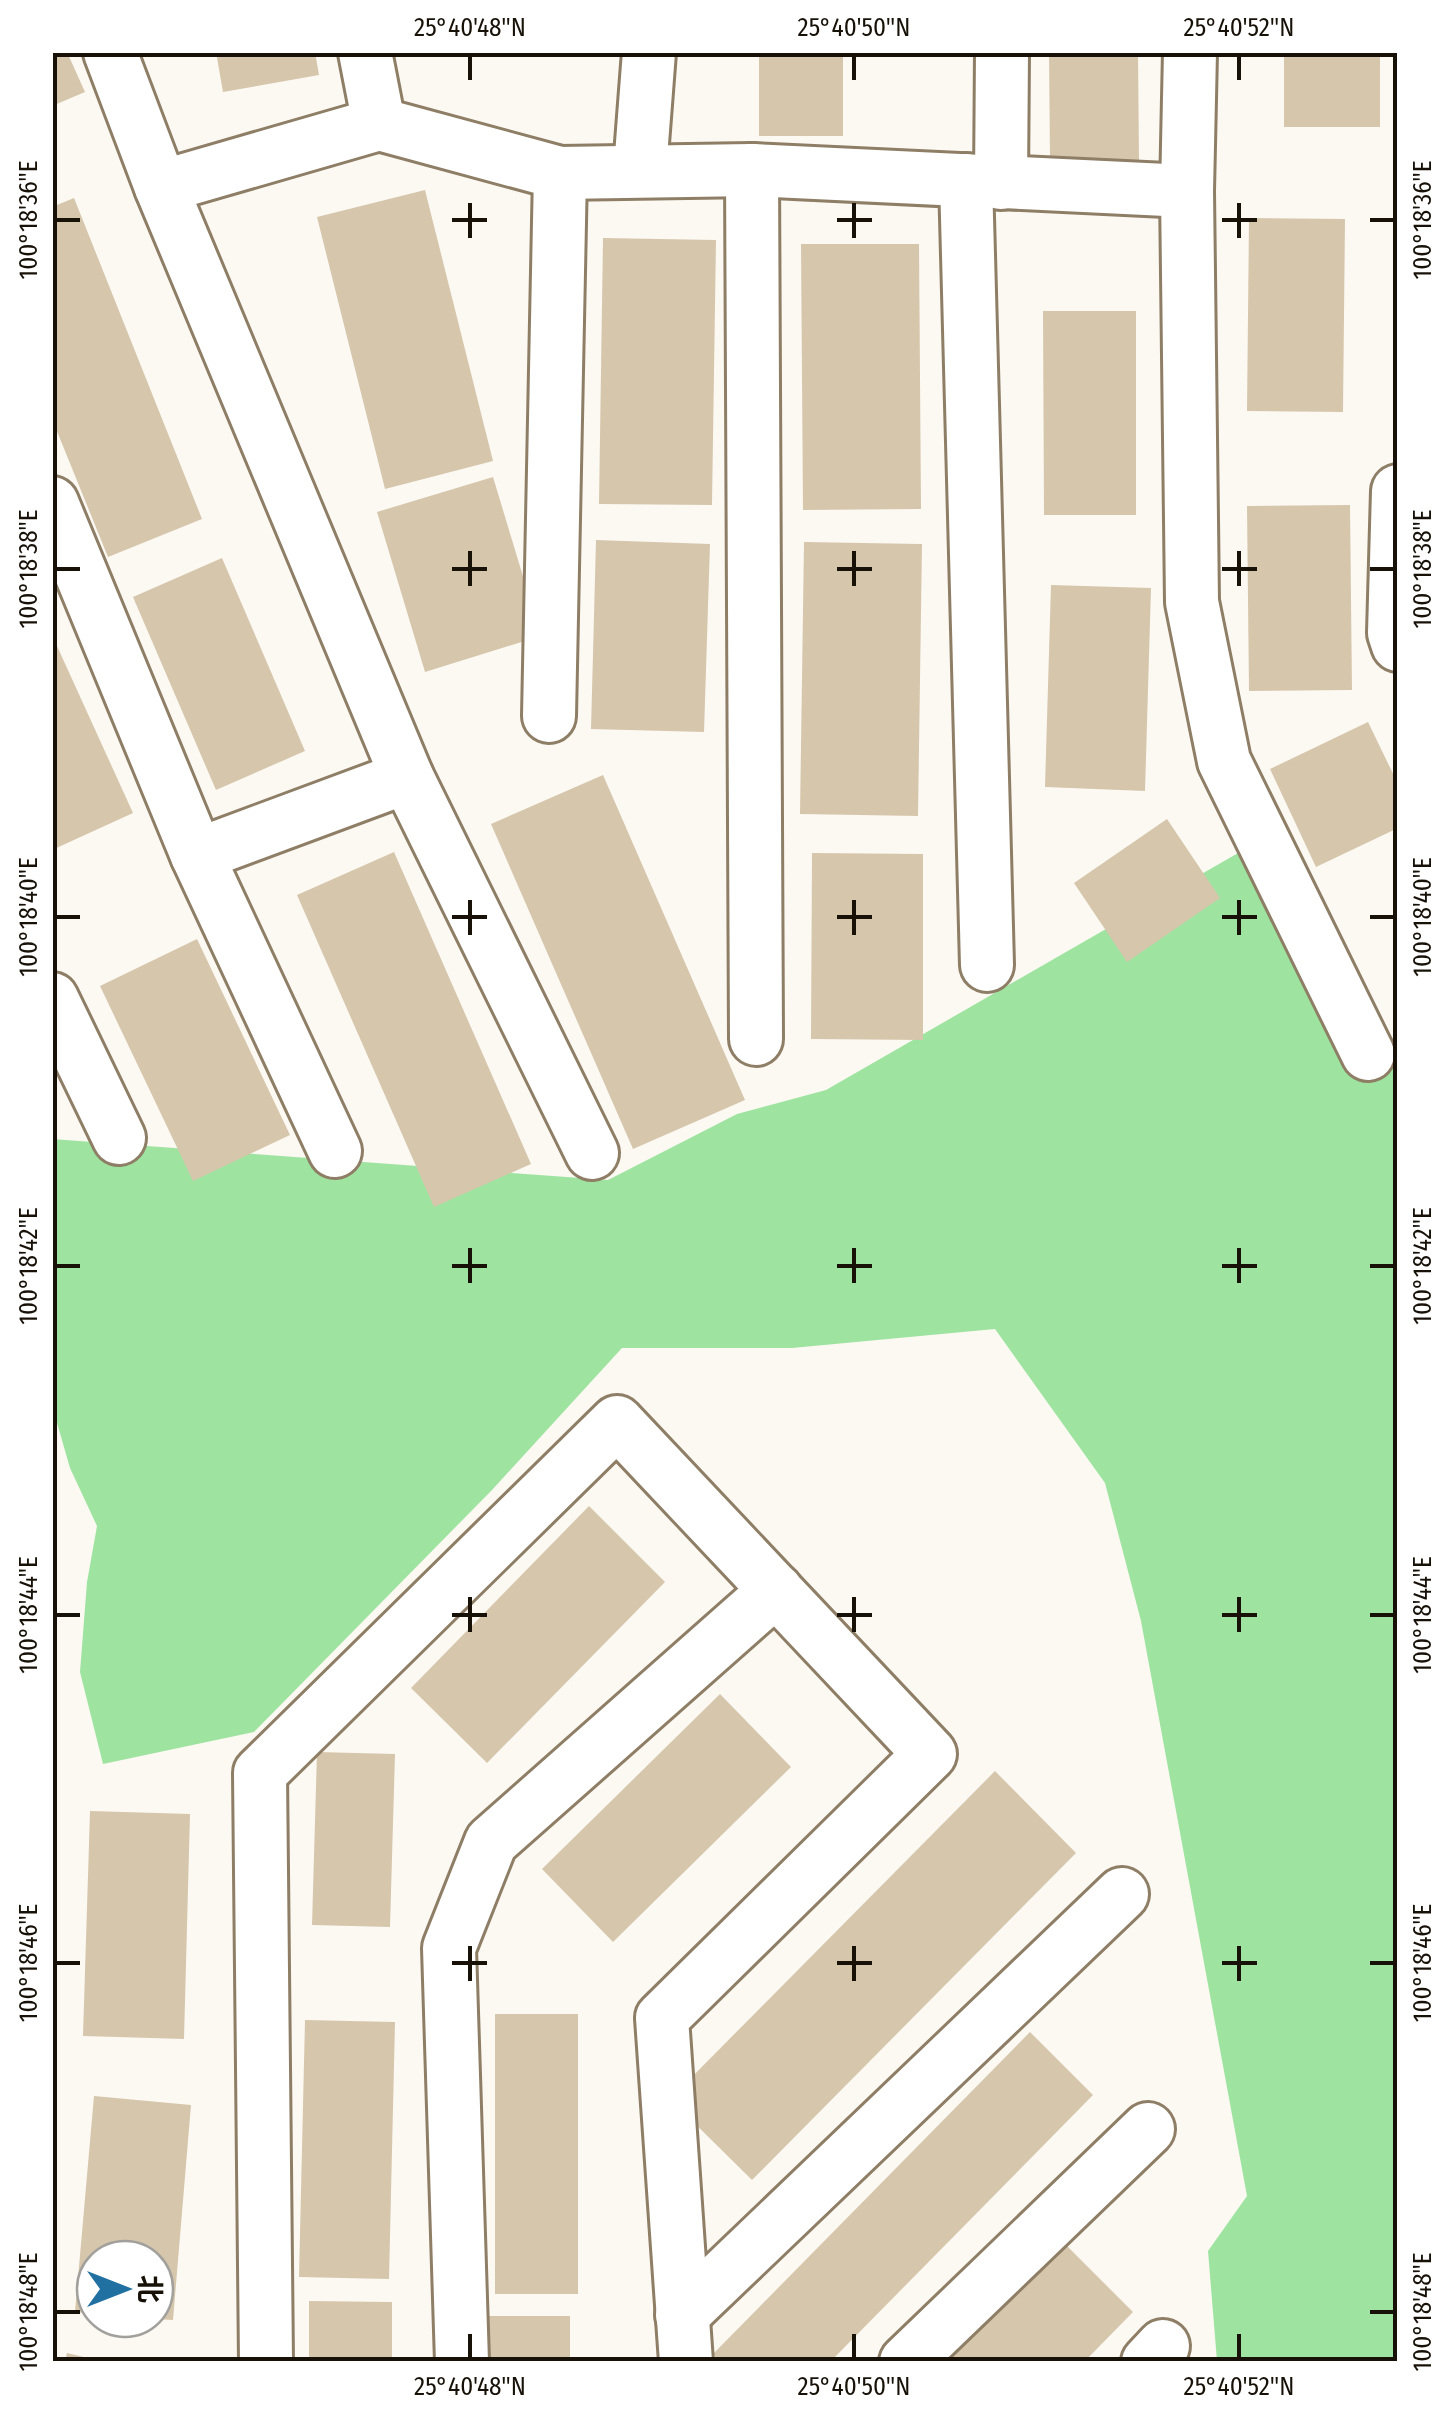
<svg xmlns="http://www.w3.org/2000/svg" width="1450" height="2414" font-family="'Fira Sans Condensed','Noto Sans SC',sans-serif">
<rect width="100%" height="100%" fill="#fcf9f3"/>
<path fill="#9fe3a0" d="M1278,830l119,217v1314h-180l-9,-110 39,-55 -106,-575 -36,-138 -110,-154 -203,19h-170l-130,142 -238,242 -151,32 -23,-92 7,-90 10,-56 -27,-58 -17,-59 -1,-270 556,41 129,-66 89,-24z"/>
<g fill="#d6c6ac">
<path d="M52,52h15l18,40 -33,14z"/>
<path d="M216,52h99l4,23 -96,17z"/>
<rect x="759" y="52" width="84" height="84"/>
<path d="M1049,52h89l1,108h-89z"/>
<rect x="1284" y="52" width="96" height="75"/>
<path d="M425,190l68,271 -108,28 -68,-272z"/>
<path d="M74,198l128,321 -94,38 -56,-138v-212z"/>
<path d="M1249,218l96,1 -2,193 -96,-1z"/>
<path d="M603,238l113,2 -4,265 -113,-1z"/>
<path d="M801,244h118l2,265 -118,1z"/>
<path d="M1043,311h93v204h-92z"/>
<path d="M493,477l48,159 -116,36 -48,-160z"/>
<path d="M1350,505l2,185 -103,1 -2,-185z"/>
<path d="M596,540l114,4 -6,188 -113,-3z"/>
<path d="M804,542l118,2 -4,272 -118,-2z"/>
<path d="M222,558l83,193 -89,39 -83,-193z"/>
<path d="M1051,585l100,3 -6,203 -100,-4z"/>
<path d="M52,635l81,178 -81,37z"/>
<path d="M1368,722l30,62v44l-82,39 -46,-98z"/>
<path d="M603,775l142,325 -112,49 -142,-325z"/>
<path d="M1167,819l53,79 -93,64 -53,-79z"/>
<path d="M394,852l137,312 -97,43 -137,-312z"/>
<path d="M812,853l111,1v186l-112,-1z"/>
<path d="M197,939l93,196 -97,46 -93,-195z"/>
<path d="M589,1506l76,76 -178,181 -76,-75z"/>
<path d="M720,1694l71,73 -178,175 -71,-73z"/>
<path d="M317,1752l78,2 -5,173 -78,-2z"/>
<path d="M995,1771l81,82 -324,327 -82,-81z"/>
<path d="M90,1811l100,3 -6,225 -101,-3z"/>
<rect x="495" y="2014" width="83" height="280"/>
<path d="M305,2020l90,2 -6,257 -90,-2z"/>
<path d="M1030,2032l63,63 -263,267h-110l-7,-8z"/>
<path d="M94,2096l97,9 -18,215 -18,-1v-60h-60v55l-20,-2z"/>
<path d="M1060,2239l73,73 -49,50h-144z"/>
<path d="M309,2301l83,1v60h-83z"/>
<rect x="489" y="2316" width="81" height="46"/>
<path d="M67,2353l29,7v2h-31z"/>
</g>
<g fill="none" stroke-linecap="round" stroke-linejoin="round">
<g stroke="#8e7e66" stroke-width="58">
<g id="minor">
<path d="M110,52l51,135"/>
<path d="M365,52l14,72"/>
<path d="M1190,52l-3,139 5,411 32,159 144,293"/>
<path d="M640,169l9,-117"/>
<path d="M752,170l4,869"/>
<path d="M966,180l21,785"/>
<path d="M1001,183l1,-131"/>
<path d="M1398,491l-4,142 4,12"/>
<path d="M52,503l145,352 210,-78 -246,-590 218,-63 181,49 192,-3 435,21"/>
<path d="M549,716l11,-543"/>
<path d="M407,777l185,376"/>
<path d="M197,855l138,296"/>
<path d="M52,999l67,139"/>
<path d="M682,2315l440,-421"/>
<path d="M266,2362l-6,-589 357,-351 313,332 -268,264 24,344"/>
<path d="M462,2362l-13,-414 42,-106 285,-252"/>
<path d="M906,2362l242,-233"/>
<path d="M1148,2362l15,-16"/>
</g>
</g>
<use href="#minor" stroke="#fff" stroke-width="52"/>
</g>
<path fill="none" stroke="#171108" stroke-width="4" d="M470,55v25M854,55v25M1239,55v25M470,203v35M854,203v35M1239,203v35M55,220h25M452,220h35M837,220h35M1222,220h35M1370,220h25M470,551v35M854,551v35M1239,551v35M55,569h25M452,569h35M837,569h35M1222,569h35M1370,569h25M470,900v35M854,900v35M1239,900v35M55,917h25M452,917h35M837,917h35M1222,917h35M1370,917h25M470,1248v35M854,1248v35M1239,1248v35M55,1266h25M452,1266h35M837,1266h35M1222,1266h35M1370,1266h25M470,1597v35M854,1597v35M1239,1597v35M55,1615h25M452,1615h35M837,1615h35M1222,1615h35M1370,1615h25M470,1946v35M854,1946v35M1239,1946v35M55,1963h25M452,1963h35M837,1963h35M1222,1963h35M1370,1963h25M55,2312h25M1370,2312h25M470,2334v25M854,2334v25M1239,2334v25"/>
<rect width="1450" height="2414" fill="none" stroke="#ffffff" stroke-width="110"/>
<g transform="translate(125 2289) rotate(90)"><circle r="48" fill="#ffffff" stroke="#a2a09c" stroke-width="2.5"/>
<path d="M0-8L18 38L0 25L-18 38Z" fill="#2170a2"/>
<text y="-15" font-size="28" font-weight="bold" text-anchor="middle" fill="#171108">北</text>
</g>
<rect x="55" y="55" width="1340" height="2304" fill="none" stroke="#171108" stroke-width="4"/>
<g font-size="25" text-anchor="middle" fill="#171108">
<text x="470" y="36">25°40'48"N</text>
<text x="854" y="36">25°40'50"N</text>
<text x="1239" y="36">25°40'52"N</text>
<text transform="translate(1422 220) rotate(-90)" y="9">100°18'36"E</text>
<text transform="translate(28 220) rotate(-90)" y="9">100°18'36"E</text>
<text transform="translate(28 569) rotate(-90)" y="9">100°18'38"E</text>
<text transform="translate(1422 569) rotate(-90)" y="9">100°18'38"E</text>
<text transform="translate(28 917) rotate(-90)" y="9">100°18'40"E</text>
<text transform="translate(1422 917) rotate(-90)" y="9">100°18'40"E</text>
<text transform="translate(28 1266) rotate(-90)" y="9">100°18'42"E</text>
<text transform="translate(1422 1266) rotate(-90)" y="9">100°18'42"E</text>
<text transform="translate(1422 1615) rotate(-90)" y="9">100°18'44"E</text>
<text transform="translate(28 1615) rotate(-90)" y="9">100°18'44"E</text>
<text transform="translate(1422 1963) rotate(-90)" y="9">100°18'46"E</text>
<text transform="translate(28 1963) rotate(-90)" y="9">100°18'46"E</text>
<text transform="translate(1422 2312) rotate(-90)" y="9">100°18'48"E</text>
<text transform="translate(28 2312) rotate(-90)" y="9">100°18'48"E</text>
<text x="470" y="2395">25°40'48"N</text>
<text x="854" y="2395">25°40'50"N</text>
<text x="1239" y="2395">25°40'52"N</text>
</g>
</svg>
